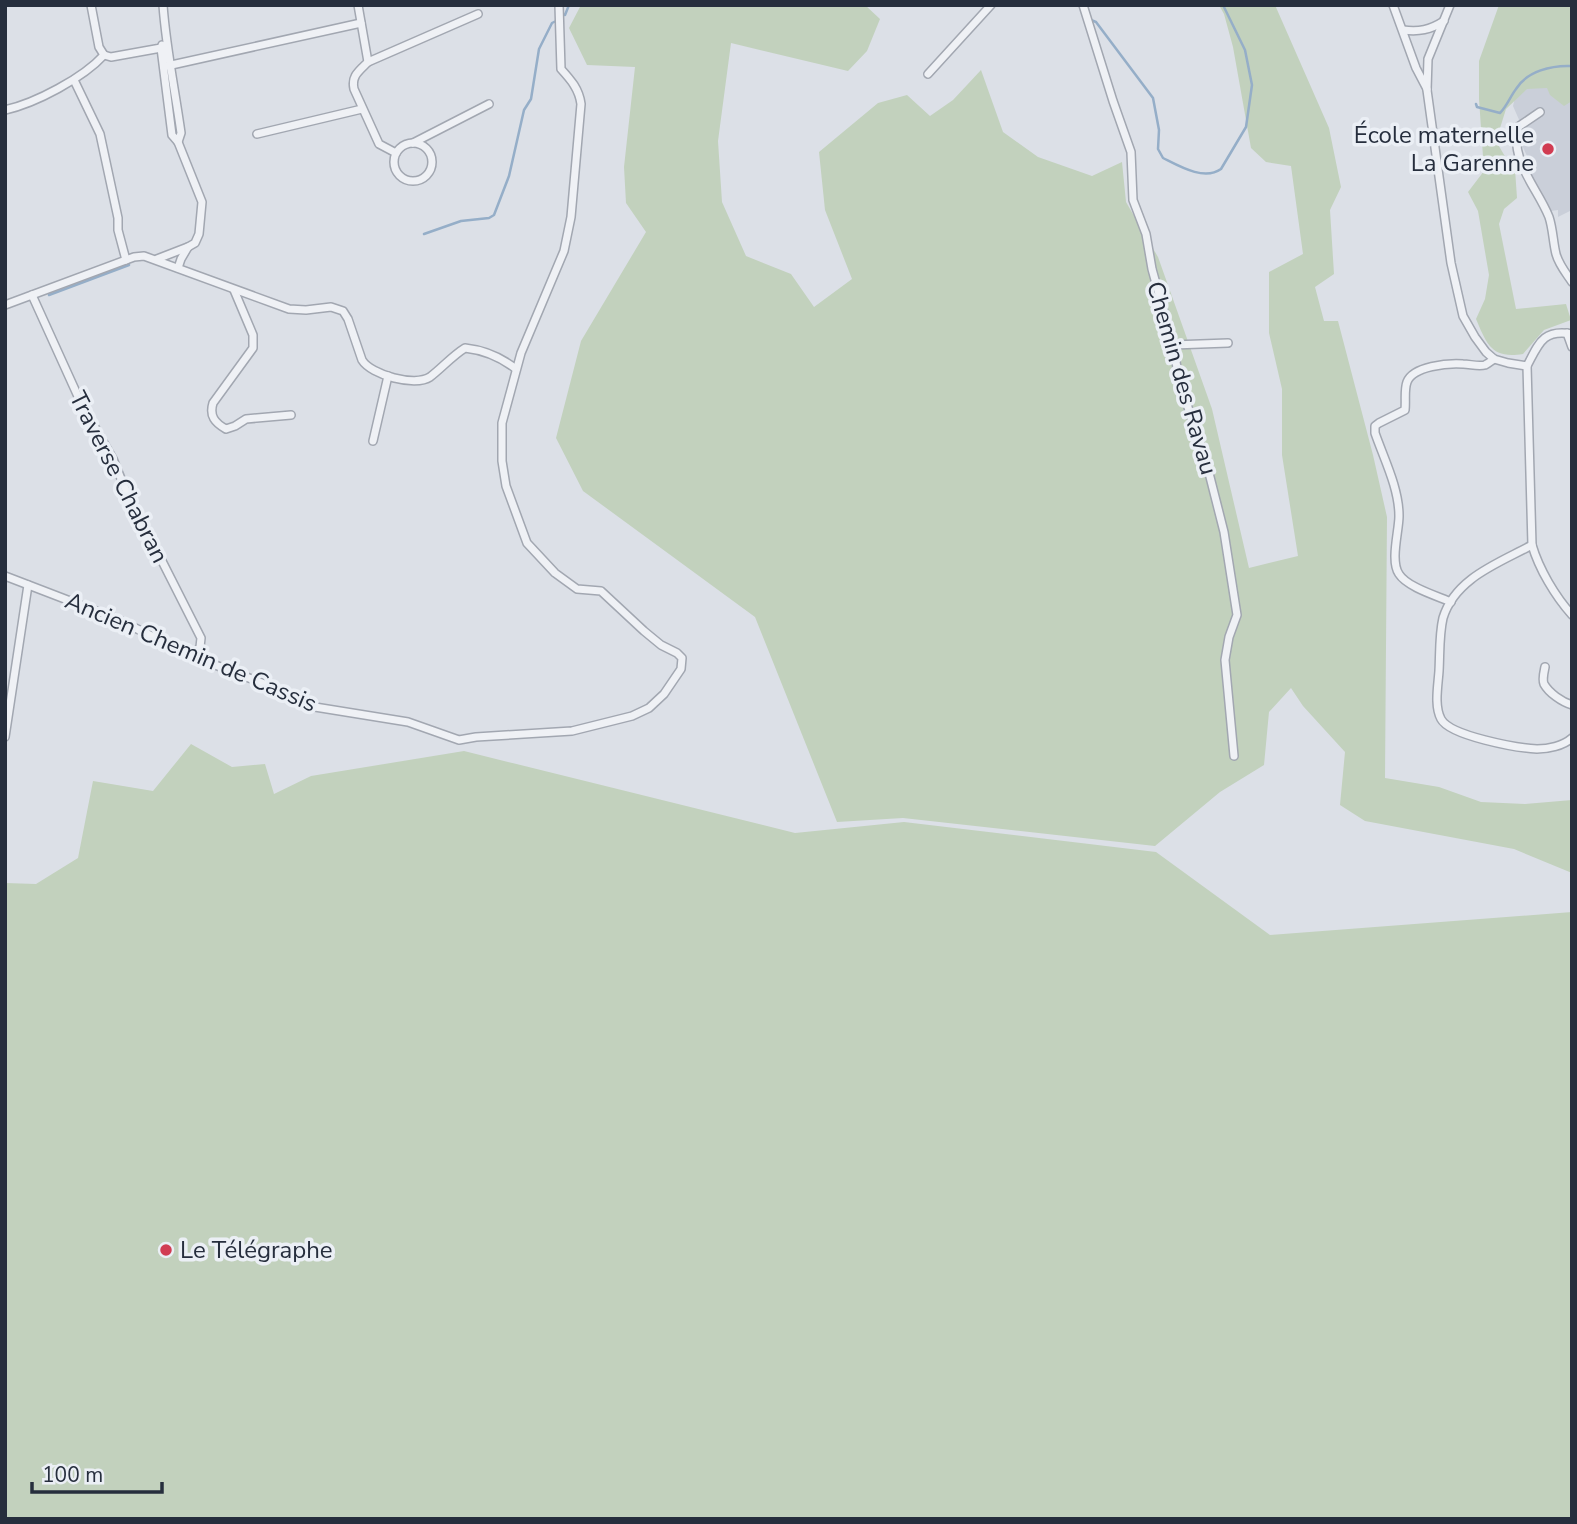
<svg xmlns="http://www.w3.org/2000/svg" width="1577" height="1524" font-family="'Nunito Sans',sans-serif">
<rect width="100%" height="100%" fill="#dce0e7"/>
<path fill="#cacfd9" d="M1571,70l1,140 -14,7v-7l-7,1 -27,-46 5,-3v-6h-2l-7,-15 -5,2 -2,-11 3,-7 4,-3 -7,-16 4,-17z"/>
<g fill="#c2d1bd">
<path d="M581,5h284l15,14 -13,32 -19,20 -117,-28 -13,98 4,61 24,54 45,18 23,33 38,-28 -27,-69 -6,-58 59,-49 29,-8 23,21 23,-16 28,-30 22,62 35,25 54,19 30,-14 4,40 32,55 54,152 37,159 49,-12 -16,-101v-66l-13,-56v-61l34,-18 -12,-88 -25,-4 -15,-14 -18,-101 -9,-33 -5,-9h56l54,123 12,59 -11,23 4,64 -19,13 9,34h14l35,134 14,62 -2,261 54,9 42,15 44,2 47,-4v73l-58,-24 -149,-28 -25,-16 5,-53 -42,-46 -12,-18 -22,24 -5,53 -44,27 -65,54 -252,-28 -66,4 -82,-205 -172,-126 -27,-53 25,-97 65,-109 -20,-29 -2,-36 11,-100 -48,-2 -18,-37z"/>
<path d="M1499,5h73v96l-8,5 -14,-11 -3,-7 -20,1 -21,20 -10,32 14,24 5,4 2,29 -13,11 -5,15 17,85 50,-5 5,16 -27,10 -21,24c-31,5 -36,-9 -47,-35l9,-20 4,-24 -11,-64 -10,-19 16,-21 -5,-72v-38z"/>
<path d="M191,744l41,23 33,-3 9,30 37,-18 153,-25 331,82 109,-11 252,30 114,83 302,-23v607h-1567v-636l31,1 42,-26 15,-77 60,10z"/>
</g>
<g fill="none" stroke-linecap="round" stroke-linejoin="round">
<g stroke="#95aec8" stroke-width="2.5">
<path d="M562,14l3,1 4,-10"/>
<path d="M1091,20l5,2 57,76 6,32 -1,19 5,9c16,8 41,23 58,11l25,-42 6,-42 -7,-35 -22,-45"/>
<path d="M1476,104l1,3 23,6c7,-7 10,-16 16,-24 11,-18 36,-24 56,-23"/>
<path d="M424,234l37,-13 28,-3 5,-3 15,-39 15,-66 7,-11 8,-50 13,-26 4,-2"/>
<path d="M49,295l80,-30"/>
</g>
<g stroke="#a2a7b1" stroke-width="10">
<g id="street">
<path d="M91,5l8,42 5,8"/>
<path d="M358,5l10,57c-9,9 -17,14 -14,27l25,55 17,9"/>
<path d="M1083,5l30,96 18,51 2,48 13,34 6,35 21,76 6,34 30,94 15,59 13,83 -8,22 -4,23 9,96"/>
<path d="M1393,5l23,63 11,21"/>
<path d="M1450,5l-22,54 -1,31 24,173 12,53 12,21 11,15 8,7 14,4 19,3"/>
<path d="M1403,30c16,2 27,0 41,-9"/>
<path d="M161,48l11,87 6,7 3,-9c-6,-43 -15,-85 -18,-128"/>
<path d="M104,55l7,2 50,-9 1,-3"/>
<path d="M368,62l110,-48"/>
<path d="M167,66l194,-43"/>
<path d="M928,74l63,-69"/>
<path d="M74,80l26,54 18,84v12l8,30"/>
<path d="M5,110c31,-7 78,-32 99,-55"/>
<path d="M1540,112l-22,15c-8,35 19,60 31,90 4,12 4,25 7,37 3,11 10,19 16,28"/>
<path d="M257,134l105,-25"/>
<path d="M178,142l24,60 -3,32 -4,9 -7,4 -7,12 -3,9"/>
<circle cx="413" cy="162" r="19"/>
<path d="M413,143l76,-39"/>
<path d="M157,259l31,-12"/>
<path d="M234,290l19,45v13l-40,55c-4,13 2,20 13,26l9,-3 11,-7 45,-4"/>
<path d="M32,295l49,108 32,56 11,27 77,152 -1,9 -8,9"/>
<path d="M5,305l129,-48 10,-1 145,53 17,1 25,-3 12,4 5,8 14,41c9,15 53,27 68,17 12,-9 22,-21 35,-29 18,2 37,10 51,21"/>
<path d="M1567,333l5,14"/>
<path d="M1572,334c-29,-5 -33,9 -45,32l5,179c7,24 23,51 40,70"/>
<path d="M1173,345l55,-2"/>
<path d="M373,441l15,-65"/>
<path d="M1532,545c-33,18 -77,33 -89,73 -4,17 -3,36 -4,53 -1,15 -5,35 2,48 9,17 76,29 96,30 11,0 26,-3 35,-11"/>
<path d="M5,576l112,43 75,37 83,32 40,19 93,15 51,18 17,-3 96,-6 60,-15 17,-8 15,-14 17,-25 1,-11 -5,-5 -16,-8 -17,-14 -43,-40 -24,-2 -22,-16 -28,-30 -21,-57 -4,-25v-38l19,-70 43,-102 7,-34 10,-113c-2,-15 -10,-24 -20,-35l-2,-64"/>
<path d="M1451,602c-14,-6 -44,-15 -52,-28 -9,-13 0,-43 0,-58 0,-28 -15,-57 -24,-83v-7l4,-3 26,-13c1,-9 -1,-20 2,-28 6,-16 41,-19 56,-18 7,0 15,3 22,1 4,-2 6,-4 9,-6"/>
<path d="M1545,667c-1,5 -3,12 -1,17 5,9 18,18 28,21"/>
<path d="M5,737l23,-152"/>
</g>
</g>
<use href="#street" stroke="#eff1f5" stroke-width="7"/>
</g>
<g fill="#d13c52" stroke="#ebeff5" stroke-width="2.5">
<circle cx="1548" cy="149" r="7"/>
<circle cx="166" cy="1250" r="7"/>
</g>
<g text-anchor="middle" stroke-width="7" stroke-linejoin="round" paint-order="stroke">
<g font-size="24" fill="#262e3d" stroke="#ebeff5" text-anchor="end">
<text x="1534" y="143">École maternelle<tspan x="1534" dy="28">La Garenne</tspan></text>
<text x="180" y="1258" text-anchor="start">Le Télégraphe</text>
</g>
<g font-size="24" fill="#262e3d" stroke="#ebeff5">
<text transform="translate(1182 378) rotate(74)" y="8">Chemin des Ravau</text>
<text transform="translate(119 477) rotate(63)" y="8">Traverse Chabran</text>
<text transform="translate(191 652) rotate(23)" y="8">Ancien Chemin de Cassis</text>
</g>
</g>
<rect width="1577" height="1524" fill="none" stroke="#262e3d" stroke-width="14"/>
<path d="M32 1482v10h130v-10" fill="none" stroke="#262e3d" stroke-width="3.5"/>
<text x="42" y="1482" font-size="21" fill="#262e3d" stroke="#ebeff5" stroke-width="5" paint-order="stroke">100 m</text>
</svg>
